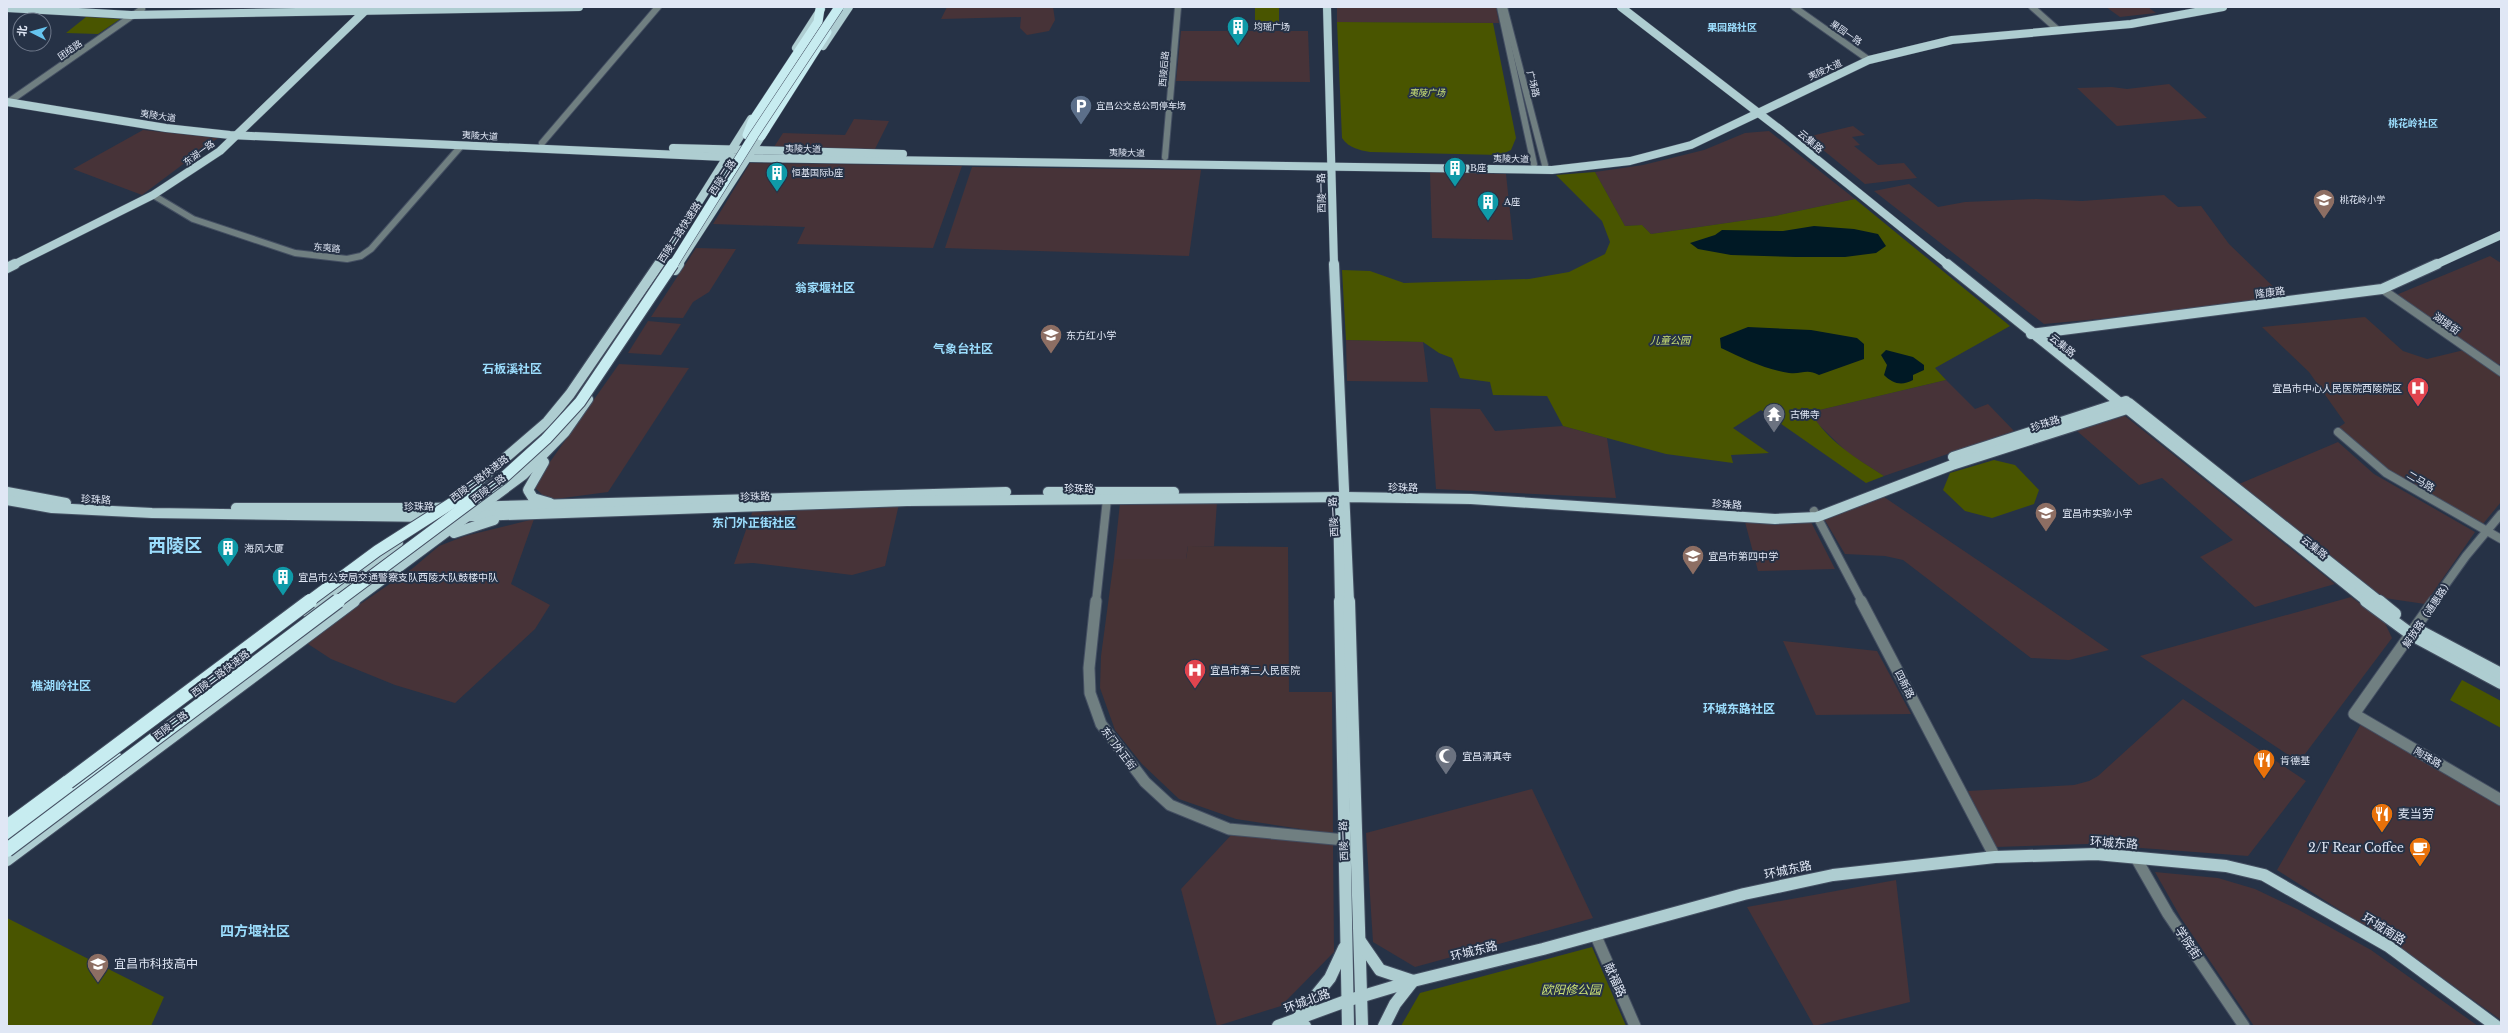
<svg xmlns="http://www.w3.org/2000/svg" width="2508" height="1033" font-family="'Libre Baskerville','Noto Sans SC',serif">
<rect width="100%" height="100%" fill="#263246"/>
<g fill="#473338">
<path d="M947,7h106l2,13 -6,11 -22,4 -7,-7 1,-11 -80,2z"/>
<path d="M1337,7h159l3,16 -162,-1z"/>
<path d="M2106,7h42l8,6 -36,4z"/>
<path d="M1181,31h127l2,51 -134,-1z"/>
<path d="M2169,84l38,34 -90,8 -40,-38 35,-1 15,2z"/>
<path d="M854,119l35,2 -14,28 -101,-2 9,-14 62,2z"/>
<path d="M1853,126l12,9 -13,2 8,8 -6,1 24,19 26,-2 13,15 -52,6 -58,-47z"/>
<path d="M143,130l75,8 -76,57 -69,-26z"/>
<path d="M1769,131l86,68 -80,17 -124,18 -9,-9 -17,1 -30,-54 48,-7 61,-15 41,-17z"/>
<path d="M750,163l83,1 129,2 -29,82 -136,-4 8,-17 -92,-3z"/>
<path d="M972,167l229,3 -12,86 -244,-8z"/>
<path d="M1430,172l76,2 7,66 -81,-2z"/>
<path d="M1909,184l29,23 27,-5 71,-3 46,2 82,-6 14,12 23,-1 28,38 56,54 -99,13 -142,13 -170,-133z"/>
<path d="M696,248l40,1 -27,43 -16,10 -10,16 -32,-1z"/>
<path d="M2490,256l11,7v101l-6,1 -99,-70z"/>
<path d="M648,321l33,3 -20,31 -33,-2z"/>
<path d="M1346,340l77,2 5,40 -81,-1z"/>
<path d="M619,364l70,4 -81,124 -60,8 -15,-14z"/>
<path d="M1946,380l29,29 13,-5 26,27 -130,45 -36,-23 -30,-29 -7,-12z"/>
<path d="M1430,408l50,1 15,22 68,-5 44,12 9,60 -180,-9z"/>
<path d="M2125,416l210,168 -80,23 -55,-50 33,-17 -71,-62 -23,7 -62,-54z"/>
<path d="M2338,442l36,32 101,58 -50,72 -41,-6 -145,-114z"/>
<path d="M1881,495l135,91 93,64 -40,10 -38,-2 -128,-98 -18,-4 -40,-2 -22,-37z"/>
<path d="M1217,502l-3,44h-26l-2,13h-72l6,-56z"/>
<path d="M899,504l-14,62 -33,9 -99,-12 -19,1 19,-54z"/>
<path d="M534,519l-23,65 39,21 -15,24 -80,74 -60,-18 -64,-26 -26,-17 108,-74 26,-22 26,-10z"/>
<path d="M1810,520l25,49 -77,2 -13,-49 37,1z"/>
<path d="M2351,597l33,24 8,17 -93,124 -159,-106z"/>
<path d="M1783,641l94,10 34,63 -95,1z"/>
<path d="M2183,699l123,82 -58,75 -160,-12 -92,3 -28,-56 106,-6 15,-4 9,-5z"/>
<path d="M2361,724l140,82v214l-92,-66 -132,-84z"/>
<path d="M1532,789l61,129 -178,49 -42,-25 -7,-109z"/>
<path d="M1233,833l100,11 1,108 -53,54 -64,20 -36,-137z"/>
<path d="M2155,872l63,6 37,11 42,20 74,41 107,76h-224l-73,-108z"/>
<path d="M1896,880l14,122 -96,24 -67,-119z"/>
</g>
<g fill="#473335">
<path d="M2365,317l38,34 24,8 37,-9 37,26v126l-19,23 -95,-55 -49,-42 7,-5 -36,-51 -47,-45z"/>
<path d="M1188,546l100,1 1,145h43l1,142 -97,-15 -57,-20 -37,-35 -27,-34 -15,-42 1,-32 13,-97h72z"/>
</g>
<g fill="#495500">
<rect x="1255" y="7" width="24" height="18"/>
<path d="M86,17l34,2 -22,15 -32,-1z"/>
<path d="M1337,22l156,1 23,115 -5,12 -11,5 -130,-3c-11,-2 -21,-4 -28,-14z"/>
<path d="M1595,172l30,54 17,-1 9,9 124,-18 80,-17 155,127 -75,42 11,12 -135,32c15,29 47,47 73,64l-18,7 -105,-73 -28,18 36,25 -38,2 2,8 -67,-9 -103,-28 -16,-30 -54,-1 -3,-13 -30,-4 -8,-20 -13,-5 -16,-11 -77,-2 -4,-70 28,1 34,12 125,-4 40,-7 36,-18 5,-12 -8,-21 -46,-46z"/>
<path d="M1994,460l21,5 24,25 -5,14 -42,14 -27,-7 -22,-21 7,-17z"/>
<path d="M2462,680l39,21v27l-51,-28z"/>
<path d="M7,918l157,79 -13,29h-144z"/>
<path d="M1592,947l34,79h-225l19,-33z"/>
</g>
<g fill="#001925">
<path d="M1814,226l40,3 24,5 8,12 -10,7 -31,4h-49l-65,-2 -33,-6 -8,-6 25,-8 7,-5 61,1z"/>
<path d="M1748,327l63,3 46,8 7,6v15l-45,16c-13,-7 -18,0 -30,-2 -25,-4 -45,-14 -68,-25l-1,-10z"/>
<path d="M1886,350l27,7 11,8v5l-11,5v5c-11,6 -20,4 -29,-5l3,-10 -6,-10z"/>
</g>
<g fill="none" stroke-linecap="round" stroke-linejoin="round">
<g stroke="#444f62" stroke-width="8">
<g id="minor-far2">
<path d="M1500,7l34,157"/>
<path d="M1504,7l41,158"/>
<path d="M1794,7l75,53"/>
<path d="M2032,7l26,23"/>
<path d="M7,103l135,-94"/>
<path d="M542,143l116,-136"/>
<path d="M1165,157l13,-150"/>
<path d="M153,195l40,24 102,34 52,6 14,-3 10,-7 91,-104"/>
</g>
</g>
<g stroke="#444f62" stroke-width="10">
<g id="minor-far1">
<path d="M2382,289l119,83"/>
<path d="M2338,432l48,41 115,66"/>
<path d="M1814,511l48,91"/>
<path d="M1096,602l11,-103"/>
<path d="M2433,602l33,-46 35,-42"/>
</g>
</g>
<g stroke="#444f62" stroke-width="13">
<g id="minor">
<path d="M1096,601l-7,67 1,25 11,31 44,58 25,23 59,24 116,11"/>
<path d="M1861,601l134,256"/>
<path d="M2434,601l-80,113 147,86"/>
<path d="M2136,858l32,56 76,112"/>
<path d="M1595,934l40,92"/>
</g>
</g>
<g stroke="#444f62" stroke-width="9">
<g id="major-far2">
<path d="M1327,7l7,258"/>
<path d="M1621,7l161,124 166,134"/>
<path d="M7,8l124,7 448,-8"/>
<path d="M823,46l26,-39"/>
<path d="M796,48l25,-39"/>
<path d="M7,102l159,26 64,7 517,23 805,12 78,-9 61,-16 178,-85 83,-20 179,-16 92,-17"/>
<path d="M673,148l230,6"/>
<path d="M13,265l140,-70 67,-44 147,-142"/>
<path d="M659,265l92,-146"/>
<path d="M678,265l88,-136"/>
<path d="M2435,265l66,-30"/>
</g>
</g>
<g stroke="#444f62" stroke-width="12">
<g id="major-far1">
<path d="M1334,264l15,338"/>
<path d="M1947,264l421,338"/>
<path d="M7,268l8,-4"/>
<path d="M675,270l4,-6"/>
<path d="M2031,334l351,-45 55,-25"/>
<path d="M2129,403l251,199"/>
<path d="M1953,457l173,-56"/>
<path d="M544,462l-16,28 5,8 17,5"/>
<path d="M468,490l79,-68 23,-28 89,-130"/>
<path d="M7,492l59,11"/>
<path d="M1048,492h126"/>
<path d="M1338,497l2,105"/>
<path d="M7,500l45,8 100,5 280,4"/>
<path d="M236,508h193l577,-16"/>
<path d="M448,517l459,-16 438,-4 126,2 304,20 42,-2 135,-52 181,-58"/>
<path d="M454,533l40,-13"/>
<path d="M318,602l80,-59"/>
<path d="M352,602l171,-127 42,-43 23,-33"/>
</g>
</g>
<g stroke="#444f62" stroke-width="14">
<g id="major">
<path d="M1340,601l8,425"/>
<path d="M1349,601l13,425"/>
<path d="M2366,601l46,34 89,48"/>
<path d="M2379,601l16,13"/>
<path d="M307,611l13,-10"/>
<path d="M2418,630l83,44"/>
<path d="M7,860l347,-259"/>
<path d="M1360,941l20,29 33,11 -18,23 -11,22"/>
<path d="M1278,1026l68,-25 67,-20 130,-32 201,-55 89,-19 162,-18 101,-3 130,12 38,9 124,71 108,80"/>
<path d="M1305,1026l-9,-6 34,-42 14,-30"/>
</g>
</g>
<g stroke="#444f62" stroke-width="10">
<g id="highway-far1">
<path d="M747,135l5,-13 66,-100 2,-13"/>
<path d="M761,136l66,-104"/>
</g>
</g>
<g stroke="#444f62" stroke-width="16">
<g id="highway">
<path d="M7,827l61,-45"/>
<path d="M7,839l109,-80"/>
</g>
</g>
<use href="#minor-far2" stroke="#707f81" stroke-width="6"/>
<use href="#minor-far1" stroke="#707f81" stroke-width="8"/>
<use href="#minor" stroke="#707f81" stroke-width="11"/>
<use href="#major-far2" stroke="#aecdd1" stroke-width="8"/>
<use href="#major-far1" stroke="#aecdd1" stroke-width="10"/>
<use href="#major" stroke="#aecdd1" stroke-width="12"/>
<use href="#highway-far1" stroke="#c7ecf0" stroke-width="9"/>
<use href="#highway" stroke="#c7ecf0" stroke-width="14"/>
<g stroke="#444f62" stroke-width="10" stroke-linecap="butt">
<path id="highway-bridge-far2" d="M673,265l81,-130 85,-128"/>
</g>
<g stroke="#444f62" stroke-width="13" stroke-linecap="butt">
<g id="highway-bridge-far1">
<path d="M308,602l69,-51 100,-64"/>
<path d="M337,602l166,-124 43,-39 34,-37 93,-138"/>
</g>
</g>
<g stroke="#444f62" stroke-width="16" stroke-linecap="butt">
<g id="highway-bridge">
<path d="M68,782l242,-181"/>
<path d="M7,850l331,-249"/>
</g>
</g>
<use href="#highway-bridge-far2" stroke="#c7ecf0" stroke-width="9"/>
<use href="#highway-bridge-far1" stroke="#c7ecf0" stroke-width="11"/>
<use href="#highway-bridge" stroke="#c7ecf0" stroke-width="14"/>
</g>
<defs>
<g id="building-pin" transform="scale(1.15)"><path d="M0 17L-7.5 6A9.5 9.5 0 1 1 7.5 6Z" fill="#0f9aa8" stroke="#263246"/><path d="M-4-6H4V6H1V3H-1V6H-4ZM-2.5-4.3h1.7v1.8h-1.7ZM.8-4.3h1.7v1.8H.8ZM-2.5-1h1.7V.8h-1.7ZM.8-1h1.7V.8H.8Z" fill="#fff"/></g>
<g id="parking-pin" transform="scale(1.15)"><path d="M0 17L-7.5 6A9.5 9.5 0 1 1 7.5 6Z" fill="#5c6f8a" stroke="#263246"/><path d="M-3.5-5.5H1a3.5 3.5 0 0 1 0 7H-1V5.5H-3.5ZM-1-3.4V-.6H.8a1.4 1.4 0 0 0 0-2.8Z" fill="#fff"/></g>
<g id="school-pin" transform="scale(1.15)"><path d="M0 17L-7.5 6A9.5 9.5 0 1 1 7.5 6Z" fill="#8d6e63" stroke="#263246"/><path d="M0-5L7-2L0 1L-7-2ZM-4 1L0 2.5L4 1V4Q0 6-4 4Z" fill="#fff"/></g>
<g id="hospital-pin" transform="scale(1.15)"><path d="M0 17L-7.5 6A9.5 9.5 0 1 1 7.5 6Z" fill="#e0444e" stroke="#263246"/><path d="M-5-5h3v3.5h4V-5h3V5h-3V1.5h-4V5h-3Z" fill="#fff"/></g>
<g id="temple-pin" transform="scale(1.15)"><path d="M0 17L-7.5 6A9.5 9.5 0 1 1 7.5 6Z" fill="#6b7280" stroke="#263246"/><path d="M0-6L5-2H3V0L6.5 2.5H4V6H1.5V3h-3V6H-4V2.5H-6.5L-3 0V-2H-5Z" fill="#fff"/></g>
<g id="mosque-pin" transform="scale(1.15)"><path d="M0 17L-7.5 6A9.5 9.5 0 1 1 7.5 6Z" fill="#6b7280" stroke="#263246"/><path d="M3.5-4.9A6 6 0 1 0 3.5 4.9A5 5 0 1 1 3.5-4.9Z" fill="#fff"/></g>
<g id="restaurant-pin" transform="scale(1.15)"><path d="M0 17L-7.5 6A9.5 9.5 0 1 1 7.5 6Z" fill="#e8710a" stroke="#263246"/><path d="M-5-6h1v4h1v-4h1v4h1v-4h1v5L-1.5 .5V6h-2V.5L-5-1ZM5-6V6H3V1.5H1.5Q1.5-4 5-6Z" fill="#fff"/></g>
<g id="cafe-pin" transform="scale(1.15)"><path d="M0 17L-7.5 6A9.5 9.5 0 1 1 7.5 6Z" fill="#e8710a" stroke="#263246"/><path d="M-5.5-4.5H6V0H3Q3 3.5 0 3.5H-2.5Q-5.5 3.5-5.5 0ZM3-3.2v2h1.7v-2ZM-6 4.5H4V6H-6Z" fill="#fff"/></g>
</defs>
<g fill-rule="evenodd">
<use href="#building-pin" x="1238" y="27"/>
<use href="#parking-pin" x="1081" y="106"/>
<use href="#building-pin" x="1455" y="168"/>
<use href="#building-pin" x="777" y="173"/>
<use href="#school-pin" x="2324" y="200"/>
<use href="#building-pin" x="1488" y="202"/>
<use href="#school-pin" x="1051" y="335"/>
<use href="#hospital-pin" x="2418" y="388"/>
<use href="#temple-pin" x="1774" y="414"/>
<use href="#school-pin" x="2046" y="513"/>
<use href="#building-pin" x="228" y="548"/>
<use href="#school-pin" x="1693" y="556"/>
<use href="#building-pin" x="283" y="577"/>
<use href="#hospital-pin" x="1195" y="670"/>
<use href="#mosque-pin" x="1446" y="756"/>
<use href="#restaurant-pin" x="2264" y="760"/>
<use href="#restaurant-pin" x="2382" y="814"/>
<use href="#cafe-pin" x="2420" y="848"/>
<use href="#school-pin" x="98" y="964"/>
</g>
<g text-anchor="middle" stroke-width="4" stroke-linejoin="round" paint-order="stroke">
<g font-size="9" fill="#e0e7f5" stroke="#263246" text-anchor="start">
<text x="1254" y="30">均瑶广场</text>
<text x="1096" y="109">宜昌公交总公司停车场</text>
<text x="1470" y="171">B座</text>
<text x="792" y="176">恒基国际b座</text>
<text x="2340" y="203">桃花岭小学</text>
<text x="1504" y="205">A座</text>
</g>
<g font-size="9" fill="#e0e7f5" stroke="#263246">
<text transform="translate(1846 33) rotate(35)" y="3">果园一路</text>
<text transform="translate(70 50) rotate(-35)" y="3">团结路</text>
<text transform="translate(1164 69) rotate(-85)" y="3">西陵后路</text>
<text transform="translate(1825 70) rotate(-25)" y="3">夷陵大道</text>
<text transform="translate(1533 84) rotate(76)" y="3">广场路</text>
<text transform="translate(158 116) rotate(9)" y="3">夷陵大道</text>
<text transform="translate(480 136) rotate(3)" y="3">夷陵大道</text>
<text transform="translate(803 149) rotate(1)" y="3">夷陵大道</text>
<text transform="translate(199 153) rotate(-36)" y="3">东湖一路</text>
<text transform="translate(1127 153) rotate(1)" y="3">夷陵大道</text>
<text transform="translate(1511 159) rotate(1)" y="3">夷陵大道</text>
<text transform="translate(327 248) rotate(5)" y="3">东夷路</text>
</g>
<g font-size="9" font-style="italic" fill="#cbe176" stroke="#263246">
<text x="1427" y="96">夷陵广场</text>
</g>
<g font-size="10" font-weight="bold" fill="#9bddfd" stroke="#263246">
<text x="1732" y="31">果园路社区</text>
<text x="2413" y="127">桃花岭社区</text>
</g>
<g font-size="10" fill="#e0e7f5" stroke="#263246">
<text transform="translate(1811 141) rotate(40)" y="4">云集路</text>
<text transform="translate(722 177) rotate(-57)" y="4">西陵二路</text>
<text transform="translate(1321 193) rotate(-91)" y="4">西陵一路</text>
<text transform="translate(679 232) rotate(-57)" y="4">西陵二路快速路</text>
<text transform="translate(2270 292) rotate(-7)" y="4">隆康路</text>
<text transform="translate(2447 323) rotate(35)" y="4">湖堤街</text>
<text transform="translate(2063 345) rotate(39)" y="4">云集路</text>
<text transform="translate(2045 423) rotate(-18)" y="4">珍珠路</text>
<text transform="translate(479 478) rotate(-37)" y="4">西陵二路快速路</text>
<text transform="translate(2421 481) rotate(31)" y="4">二马路</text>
<text transform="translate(1403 487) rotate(1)" y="4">珍珠路</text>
<text transform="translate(488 488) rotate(-37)" y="4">西陵二路</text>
<text x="1079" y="492">珍珠路</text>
<text transform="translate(755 496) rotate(-2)" y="4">珍珠路</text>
<text transform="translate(96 499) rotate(3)" y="4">珍珠路</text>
<text transform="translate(1727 504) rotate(4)" y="4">珍珠路</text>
<text transform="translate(419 506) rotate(-1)" y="4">珍珠路</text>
<text transform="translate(1333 517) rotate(-93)" y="4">西陵一路</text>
<text transform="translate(2315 547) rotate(39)" y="4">云集路</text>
<text transform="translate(2427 613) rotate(-56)" y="4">解放路（通惠路）</text>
<text transform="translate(220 673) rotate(-37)" y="4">西陵二路快速路</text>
<text transform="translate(1905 684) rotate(63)" y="4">四新路</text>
<text transform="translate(170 725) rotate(-37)" y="4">西陵二路</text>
<text transform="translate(1119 748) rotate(53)" y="4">东门外正街</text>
<text transform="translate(2428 757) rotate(30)" y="4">陶珠路</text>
<text transform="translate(1343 841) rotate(-92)" y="4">西陵一路</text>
</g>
<g font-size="10" fill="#e0e7f5" stroke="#263246" text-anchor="start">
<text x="1066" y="339">东方红小学</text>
<text x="2402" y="392" text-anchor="end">宜昌市中心人民医院西陵院区</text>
<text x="1790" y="418">古佛寺</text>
<text x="2062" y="517">宜昌市实验小学</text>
<text x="244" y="552">海风大厦</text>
<text x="1708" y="560">宜昌市第四中学</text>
<text x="298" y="581">宜昌市公安局交通警察支队西陵大队鼓楼中队</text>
<text x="1210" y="674">宜昌市第二人民医院</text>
<text x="1462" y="760">宜昌清真寺</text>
<text x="2280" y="764">肯德基</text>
</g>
<g font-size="10" font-style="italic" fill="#cbe176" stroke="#263246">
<text x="1670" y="344">儿童公园</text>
</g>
<g font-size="12" font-weight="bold" fill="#9bddfd" stroke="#263246">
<text x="825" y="292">翁家堰社区</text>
<text x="963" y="353">气象台社区</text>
<text x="512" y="373">石板溪社区</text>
<text x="754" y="527">东门外正街社区</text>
<text x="61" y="690">樵湖岭社区</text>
<text x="1739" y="713">环城东路社区</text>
</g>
<g font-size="12" fill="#e0e7f5" stroke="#263246" text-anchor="start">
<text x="2398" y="818">麦当劳</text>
<text x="2404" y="852" text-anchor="end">2/F Rear Coffee</text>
<text x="114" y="968">宜昌市科技高中</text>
</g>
<g font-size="12" fill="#e0e7f5" stroke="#263246">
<text transform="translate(2114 843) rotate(4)" y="4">环城东路</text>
<text transform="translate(1788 870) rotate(-12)" y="4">环城东路</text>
<text transform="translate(2384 929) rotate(32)" y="4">环城南路</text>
<text transform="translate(2188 943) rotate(56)" y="4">学院街</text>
<text transform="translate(1474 951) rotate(-14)" y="4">环城东路</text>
<text transform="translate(1615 980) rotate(66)" y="4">献福路</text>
<text transform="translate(1307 1001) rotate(-20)" y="4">环城北路</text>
</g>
<g font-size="12" font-style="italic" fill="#cbe176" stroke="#263246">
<text x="1571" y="994">欧阳修公园</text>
</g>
<g font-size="14" font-weight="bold" fill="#9bddfd" stroke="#263246">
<text x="255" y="936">四方堰社区</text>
</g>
<g font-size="18" font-weight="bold" fill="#9bddfd" stroke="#263246">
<text x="175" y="552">西陵区</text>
</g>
</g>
<rect width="2508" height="1033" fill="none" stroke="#e0e7f5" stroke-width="16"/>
<g transform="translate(32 32) rotate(276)"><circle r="19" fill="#263246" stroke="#707a8c"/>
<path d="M0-3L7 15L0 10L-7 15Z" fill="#66c4ef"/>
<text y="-6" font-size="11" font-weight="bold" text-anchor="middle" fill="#e0e7f5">北</text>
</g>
</svg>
